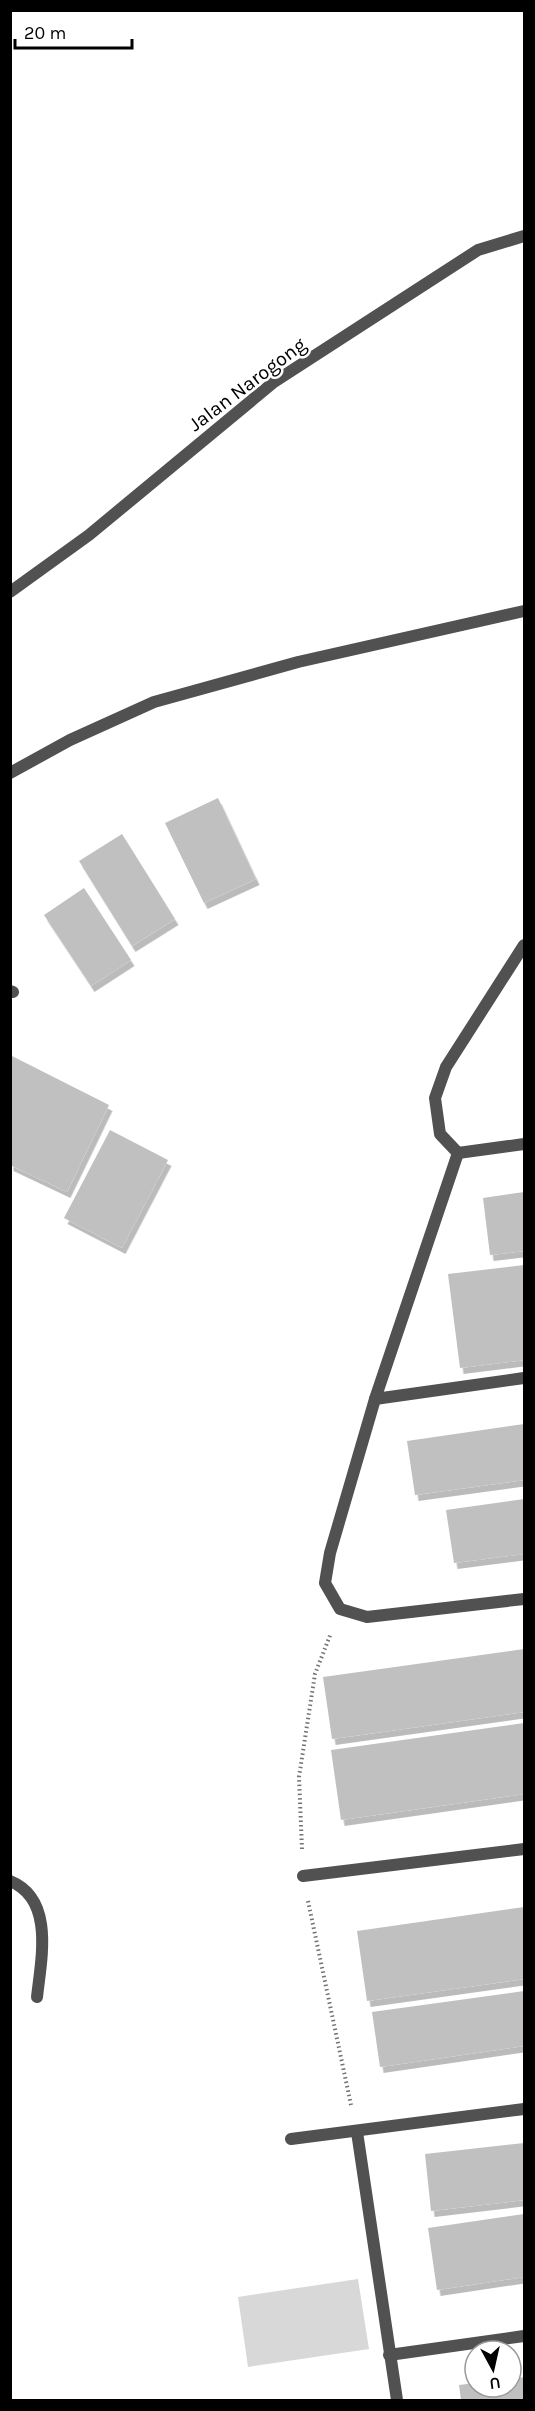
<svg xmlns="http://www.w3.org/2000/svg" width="535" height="2411" font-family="Karla,sans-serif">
<defs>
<filter id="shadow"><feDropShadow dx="3.5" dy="6" stdDeviation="0" flood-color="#0004"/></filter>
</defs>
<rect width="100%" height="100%" fill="#fff"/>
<path fill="#d8d8d8" d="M358,2279l11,70 -121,18 -10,-70z"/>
<g fill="#c0c0c0" filter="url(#shadow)">
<path d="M218,798l38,81 -52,24 -39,-80z"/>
<path d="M122,834l53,85 -43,27 -53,-85z"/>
<path d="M84,888l47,72 -40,26 -47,-71z"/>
<path d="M10,1055l99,50 -42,87 -57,-27z"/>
<path d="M110,1130l58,30 -46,88 -58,-30z"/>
<path d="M524,1192v59l-34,4 -7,-57z"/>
<path d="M524,1265v95l-64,8 -12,-94z"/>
<path d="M524,1424v56l-109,15 -8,-54z"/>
<path d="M524,1499v55l-70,9 -8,-53z"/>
<path d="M524,1649v63l-192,27 -9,-62z"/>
<path d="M524,1723v71l-183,26 -10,-70z"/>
<path d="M524,1907v72l-157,22 -10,-70z"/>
<path d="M524,1991v55l-144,21 -8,-55z"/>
<path d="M524,2143v57l-93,11 -6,-57z"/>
<path d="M524,2214v63l-87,13 -9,-62z"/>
<path d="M524,2377v23h-63l-2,-15 16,-2v4h36v-8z"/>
</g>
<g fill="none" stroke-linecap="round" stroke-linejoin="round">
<g stroke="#737373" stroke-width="4" stroke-dasharray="1.5 3" stroke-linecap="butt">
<path d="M302,1849l-3,-72 16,-103 16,-41"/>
<path d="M308,1901l43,204"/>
</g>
<g stroke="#515151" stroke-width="12">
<path d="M10,592l79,-57 185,-153 204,-132 46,-14"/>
<path d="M524,945l-78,122 -11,31 5,36 18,19 -83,246 -45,154 -5,30 15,26 27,8 157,-18"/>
<path d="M10,991l3,1"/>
<path d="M458,1153l66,-9"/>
<path d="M375,1399l149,-21"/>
<path d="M303,1876l221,-27"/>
<path d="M10,1881c45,18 31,79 27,116"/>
<path d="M357,2132l40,268"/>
<path d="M291,2139l233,-30"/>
<path d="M389,2355l135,-19"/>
</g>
<path stroke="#515151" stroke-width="12" d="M10,773l60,-33 84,-38 144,-40 226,-51"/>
</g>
<g text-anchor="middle" stroke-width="5" stroke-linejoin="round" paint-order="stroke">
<g font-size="20" fill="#000" stroke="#fff">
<text transform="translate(247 384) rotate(-37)" y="7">Jalan Narogong</text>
</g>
</g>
<rect width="535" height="2411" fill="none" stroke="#000000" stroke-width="24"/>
<g transform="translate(493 2369) rotate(172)"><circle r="28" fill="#ffffff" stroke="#999999" stroke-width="1.5"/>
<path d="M0-4.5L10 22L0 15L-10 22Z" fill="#000000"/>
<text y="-9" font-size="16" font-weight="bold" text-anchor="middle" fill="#000000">U</text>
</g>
<path d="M15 39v9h117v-9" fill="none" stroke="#000000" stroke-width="3"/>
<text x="24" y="39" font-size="18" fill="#000000" stroke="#ffffff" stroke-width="4.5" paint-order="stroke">20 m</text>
</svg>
